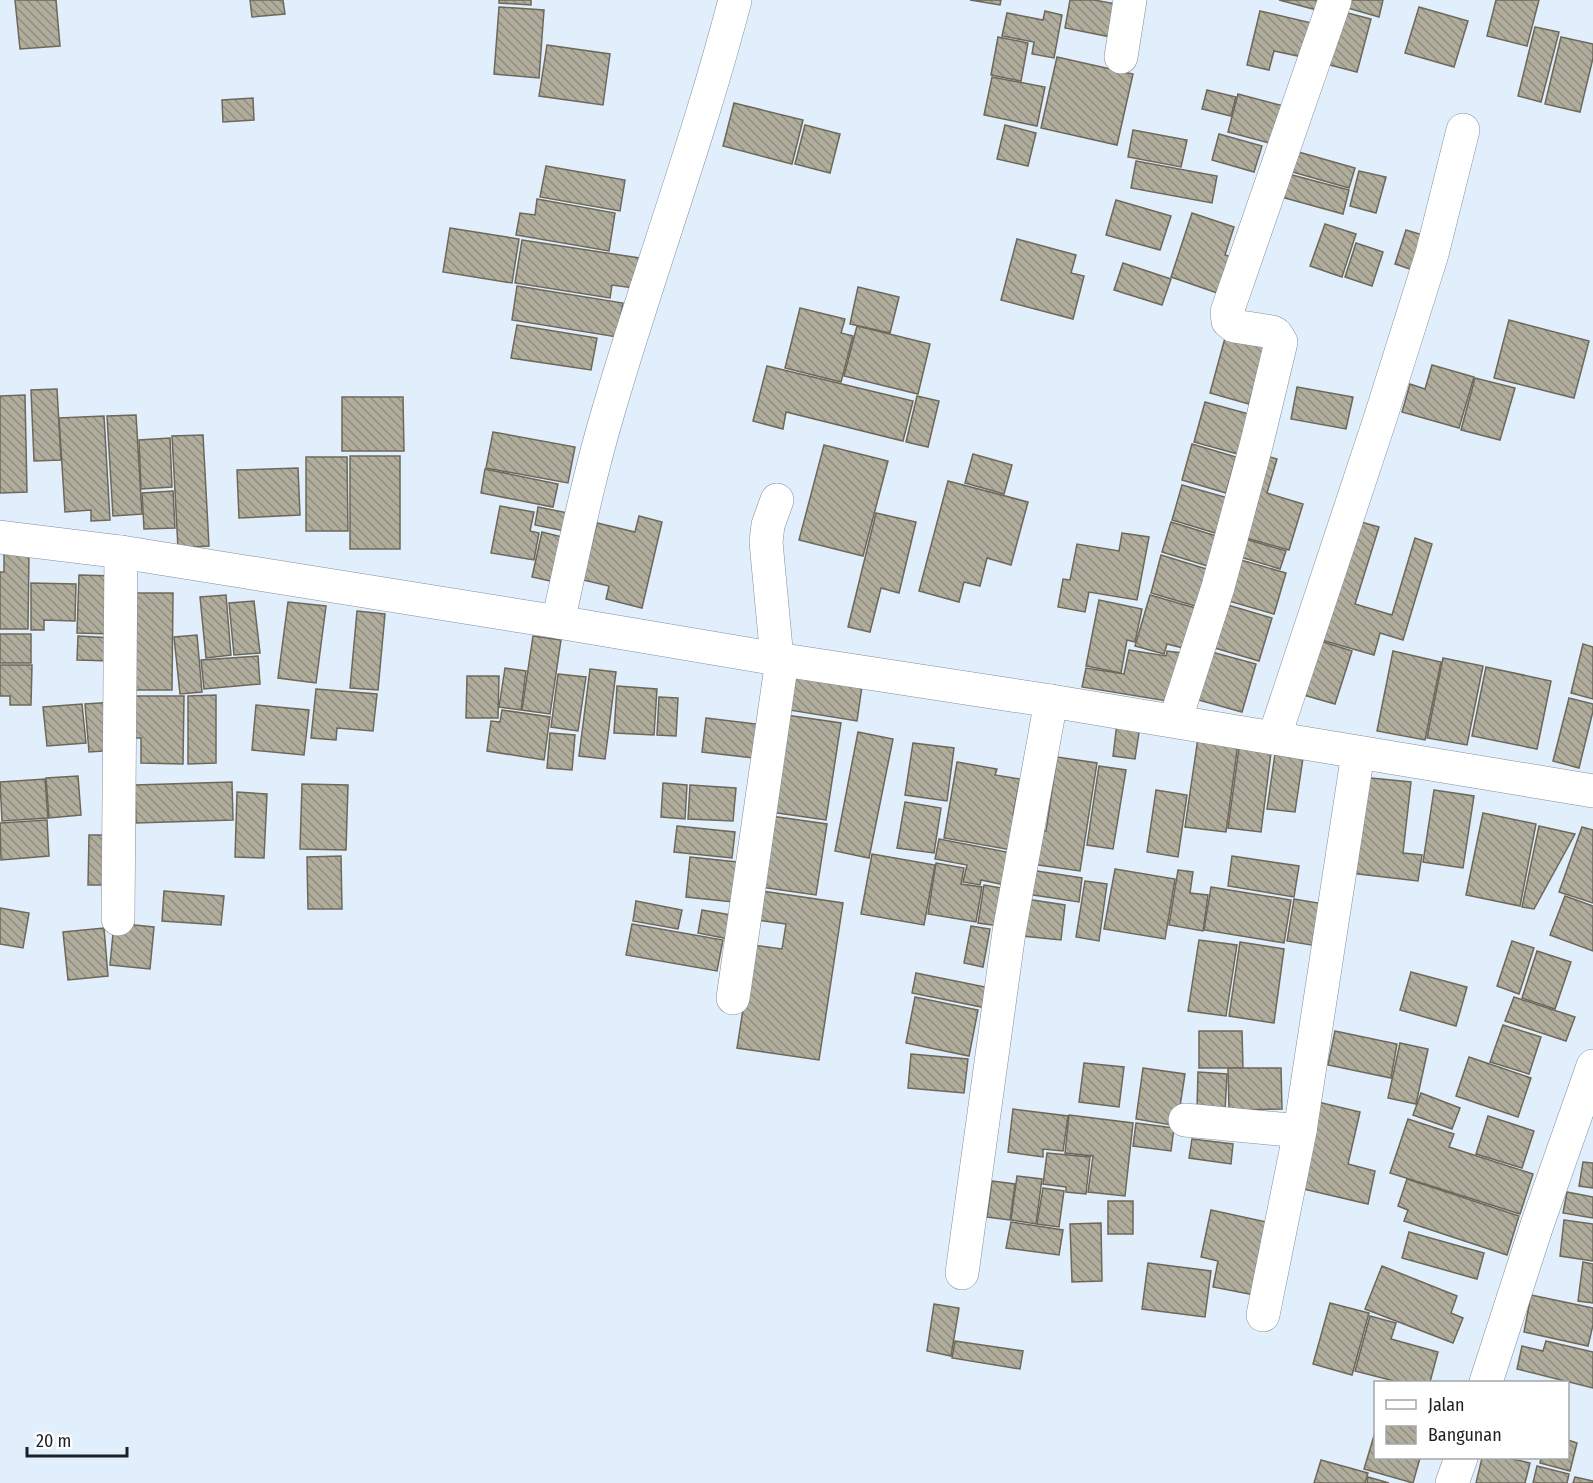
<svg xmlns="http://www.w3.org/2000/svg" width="1593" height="1483" font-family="'Fira Sans Condensed',sans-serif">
<defs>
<pattern id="building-back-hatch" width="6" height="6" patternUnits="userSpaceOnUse" patternTransform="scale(1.5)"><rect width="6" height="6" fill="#b1ad9d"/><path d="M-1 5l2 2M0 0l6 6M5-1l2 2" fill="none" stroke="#8f8c80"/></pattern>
</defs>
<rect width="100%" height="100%" fill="#e1effc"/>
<g fill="url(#building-back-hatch)" stroke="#6d685a" stroke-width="1.5">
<path d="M15,0h41l4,46 -40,3z"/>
<path d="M250,0h33l2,14 -33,3z"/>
<path d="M499,0h32v5l-32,-2z"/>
<path d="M970,0h31l-1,5z"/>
<path d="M1070,0h24l28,5 -6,33 -51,-10z"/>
<path d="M1279,0h52l-3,13z"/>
<path d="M1343,0h40l-4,17 -38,-11z"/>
<path d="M1496,0h43l-12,46 -40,-10z"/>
<path d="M499,7l45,3 -5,68 -45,-4z"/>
<path d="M1419,7l49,14 -14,46 -49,-14z"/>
<path d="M1336,10l35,9 -14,53 -35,-9z"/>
<path d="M1045,11l17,4 -8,43 -22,-4 2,-12 -32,-6 5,-23 36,7z"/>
<path d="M1260,11l60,14 -8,34 -38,-8 -5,19 -22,-5z"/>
<path d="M1535,27l24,5 -18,70 -23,-6z"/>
<path d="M998,37l30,6 -7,38 -30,-6z"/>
<path d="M1561,37l32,7v14l-13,54 -35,-8z"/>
<path d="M547,45l63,9 -7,51 -64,-9z"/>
<path d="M1057,57l76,17 -16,71 -76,-17z"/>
<path d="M992,77l53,10 -8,39 -53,-11z"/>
<path d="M1207,90l29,7 -5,19 -29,-7z"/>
<path d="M1238,94l57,15 -18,36 -49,-13z"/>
<path d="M253,98l1,22 -31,2 -1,-22z"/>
<path d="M734,103l69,17 -11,44 -69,-18z"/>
<path d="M805,125l35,9 -10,39 -35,-9z"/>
<path d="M1005,125l31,8 -8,33 -31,-7z"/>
<path d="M1133,130l54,10 -6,27 -53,-10z"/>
<path d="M1219,134l43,12 -8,26 -42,-12z"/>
<path d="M1295,151l60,17 -6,20 -60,-17z"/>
<path d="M1136,161l81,15 -5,27 -81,-15z"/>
<path d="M546,166l79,14 -5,31 -80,-14z"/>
<path d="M1359,171l27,6 -10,36 -26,-7z"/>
<path d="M1281,172l68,18 -6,24 -69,-19z"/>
<path d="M537,199l78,14 -6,38 -93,-16 4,-22 15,2z"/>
<path d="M1116,200l55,16 -11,34 -54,-15z"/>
<path d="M1192,213l42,14 -9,28 13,4 -12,37 -55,-19z"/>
<path d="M1325,224l31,10 -14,43 -32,-11z"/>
<path d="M450,228l69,11 -7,44 -69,-11z"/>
<path d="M1406,230l20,6 -10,35 -21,-7z"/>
<path d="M1017,239l59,16 -5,18 13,3 -11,43 -72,-19z"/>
<path d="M522,240l124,19 -5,30 -29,-4 -2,13 -95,-15z"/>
<path d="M1356,243l27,9 -11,34 -27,-9z"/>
<path d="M1123,263l48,16 -9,26 -48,-15z"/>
<path d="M517,286l106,17 -6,34 -105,-17z"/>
<path d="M858,287l41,10 -9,36 -40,-9z"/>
<path d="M800,308l45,11 -4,14 12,3 -12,46 -56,-14z"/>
<path d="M1509,320l80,21 -15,57 -80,-20z"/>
<path d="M517,325l80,13 -6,32 -80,-12z"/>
<path d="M857,326l73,18 -12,50 -74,-18z"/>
<path d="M1228,327l49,14 -18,28 -10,35 -39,-11z"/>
<path d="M1432,365l42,12 -15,51 -57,-16 8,-28 15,5z"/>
<path d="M767,366l146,35 -10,40 -117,-29 -3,17 -30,-8z"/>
<path d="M1475,378l40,10 -15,52 -39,-10z"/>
<path d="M1297,387l56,10 -7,32 -55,-10z"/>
<path d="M57,389l4,71 -27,1 -3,-71z"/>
<path d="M25,395l2,97 -27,1v-97z"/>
<path d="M917,396l22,5 -11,46 -22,-5z"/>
<path d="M342,397h61l1,54h-62z"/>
<path d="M1205,402l51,14 -11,40 -51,-14z"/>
<path d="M136,415l6,99 -29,2 -6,-100z"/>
<path d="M104,416l6,104 -19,1v-11l-26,2 -6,-94z"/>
<path d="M493,432l82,15 -7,36 -82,-15z"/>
<path d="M203,435l6,111 -31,2 -6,-112z"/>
<path d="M170,438l2,49 -31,2 -2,-49z"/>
<path d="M1192,444l44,13 -10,36 -44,-13z"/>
<path d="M824,445l64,16 -25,95 -64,-16z"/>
<path d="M973,454l39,11 -8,29 -39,-11z"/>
<path d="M1263,455l14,4 -10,34 36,11 -14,46 -50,-14z"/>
<rect x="350" y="456" width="50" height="93"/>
<path d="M306,457h41l1,74h-42z"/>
<path d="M298,468l2,47 -61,3 -2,-48z"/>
<path d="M485,469l73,15 -5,23 -72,-14z"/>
<path d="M948,481l80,21 -17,63 -24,-7 -7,28 -16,-4 -5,20 -40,-11z"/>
<path d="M1182,485l53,15 -10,36 -53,-16z"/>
<path d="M173,491l2,37 -31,1 -2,-36z"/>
<path d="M500,506l34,6 -4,19 9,2 -5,27 -43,-7z"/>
<path d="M538,507l40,8 -3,18 -40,-8z"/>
<path d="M876,513l40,9 -17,71 -18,-5 -11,44 -22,-5z"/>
<path d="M639,516l23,6 -20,86 -36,-9 3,-13 -34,-8 13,-19 9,-36 38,9z"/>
<path d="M1354,520l25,7 -24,77 37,11 23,-77 17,6 -29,96 -23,-7 -6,22 -56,-16z"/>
<path d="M1171,522l52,16 -9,30 -52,-16z"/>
<path d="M542,532l32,8 -10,44 -32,-7z"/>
<path d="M1122,533l27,4 -12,63 -48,-8 -4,20 -27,-5 5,-28 7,1 7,-36 42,7z"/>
<path d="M1242,538l44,13 -6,18 -43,-13z"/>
<path d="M4,554h25l-1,75h-28v-57h4z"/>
<path d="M1161,555l52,16 -11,37 -51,-15z"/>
<path d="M1234,558l52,15 -12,41 -52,-15z"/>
<path d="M79,575l36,1 -2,58 -36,-1z"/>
<path d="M31,583l45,1 -1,37 -31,-1v10h-13z"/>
<path d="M130,593h43l-1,97h-43z"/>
<path d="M226,595l5,60 -25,3 -6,-61z"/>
<path d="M1150,595l49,14 -12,40 -20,-5 -3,10 -29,-8z"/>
<path d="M1099,600l43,9 -7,33 -8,-2 -6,33 -35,-7z"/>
<path d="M254,601l6,52 -26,2 -5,-52z"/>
<path d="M288,602l38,4 -10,77 -38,-5z"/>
<path d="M1221,603l51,15 -13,43 -51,-15z"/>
<path d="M357,611l28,3 -7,76 -28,-2z"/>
<rect x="0" y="634" width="31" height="29"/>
<path d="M197,635l5,57 -22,2 -6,-57z"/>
<path d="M78,636l35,2 -1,23 -35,-1z"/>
<path d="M533,636l28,4 -11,74 -28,-4z"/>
<path d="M1317,640l35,11 -17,53 -35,-10z"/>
<path d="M1583,644l10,3v52l-22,-6z"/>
<path d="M1129,650l37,6 1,-5 15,2 -9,49 -91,-15 4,-19 38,6z"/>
<path d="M1208,651l48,13 -14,48 -47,-13z"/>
<path d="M1393,651l48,11 -16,78 -48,-9z"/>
<path d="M258,656l2,28 -56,5 -3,-29z"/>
<path d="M1443,658l40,8 -16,79 -40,-7z"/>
<path d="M0,665h32l-1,40h-21v-9h-10z"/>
<path d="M1486,667l65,14 -14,68 -65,-13z"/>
<path d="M505,668l21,3 -5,39 -22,-3z"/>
<path d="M590,669l26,3 -11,87 -26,-3z"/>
<path d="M558,674l28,3 -8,54 -27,-4z"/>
<path d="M789,675l73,11 -5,35 -74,-12z"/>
<path d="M467,676h32l-1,42h-32z"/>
<path d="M617,686l40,3 -3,46 -40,-2z"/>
<path d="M316,689l61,5 -4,37 -36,-3 -1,12 -25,-2z"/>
<path d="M216,695v68l-28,1v-68z"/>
<path d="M133,696h51l-1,68 -42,-1v-25h-8z"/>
<path d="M659,697l19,1 -2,38 -19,-1z"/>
<path d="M1569,698l24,6v7l-14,57 -26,-7z"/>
<path d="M115,702l3,48 -29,2 -4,-48z"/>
<path d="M82,704l4,39 -39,3 -4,-39z"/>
<path d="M256,705l53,5 -5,45 -52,-5z"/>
<path d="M502,710l48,7 -6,43 -57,-9 4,-30 9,1z"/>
<path d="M786,715l55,8 -15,97 -55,-8z"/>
<path d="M706,718l59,7 -3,34 -60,-7z"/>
<path d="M1117,723l23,3 -5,33 -22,-3z"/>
<path d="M1199,731l40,5 -13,96 -41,-5z"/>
<path d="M858,732l35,7 -24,119 -34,-7z"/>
<path d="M550,733l25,2 -3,35 -25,-2z"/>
<path d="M1240,741l32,4 -11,87 -33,-4z"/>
<path d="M913,743l41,5 -7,53 -42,-6z"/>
<path d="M1276,747l28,4 -9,61 -28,-3z"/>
<path d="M1057,757l40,6 -17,108 -48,-7 5,-34 9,1z"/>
<path d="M957,762l40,7 -2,6 25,4 -7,36 10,2 -6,34 -73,-13z"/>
<path d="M1099,766l27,4 -13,79 -26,-4z"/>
<path d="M78,776l3,39 -32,3 -3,-40z"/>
<path d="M1361,777l50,5 -8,71 19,2 -4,26 -68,-8z"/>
<path d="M45,779l3,39 -46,3 -2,-39z"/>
<path d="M232,782l1,38 -97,3 -1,-38z"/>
<path d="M663,783l24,2 -2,34 -24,-2z"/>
<path d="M302,784l46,1 -2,65 -46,-1z"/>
<path d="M690,785l46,3 -3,33 -45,-2z"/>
<path d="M1156,790l31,5 -9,62 -31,-5z"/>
<path d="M1434,790l40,6 -11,72 -40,-6z"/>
<path d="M237,792l30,2 -3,64 -29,-1z"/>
<path d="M905,802l36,6 -7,45 -37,-5z"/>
<path d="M1483,813l53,11 -16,82 -54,-11z"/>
<path d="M771,816l56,8 -11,71 -56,-8z"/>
<path d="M47,820l2,36 -48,4 -1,-37z"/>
<path d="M677,826l58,6 -3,26 -58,-6z"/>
<path d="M1539,826l36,8 -41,75 -12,-2z"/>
<path d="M1582,827l11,3v73l-34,-11z"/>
<path d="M89,835h27l-1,50h-27z"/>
<path d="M939,839l78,15 -7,32 -29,-6 -1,5 -17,-3 4,-17 -32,-6z"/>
<path d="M872,854l63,11 -11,60 -63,-11z"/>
<path d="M341,856l1,53h-34l-1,-52z"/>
<path d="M1232,856l67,10 -5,31 -66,-11z"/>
<path d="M690,857l57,6 -4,40 -57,-6z"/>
<path d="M936,863l28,5 -3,16 21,3 -6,35 -48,-8z"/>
<path d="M1115,869l60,10 -10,60 -61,-10z"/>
<path d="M1030,870l52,8 -3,24 -52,-8z"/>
<path d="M1178,870l15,2 -3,21 18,2 -5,36 -34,-6z"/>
<path d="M1085,881l22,3 -8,57 -23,-4z"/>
<path d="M984,885l29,5 -6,37 -29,-4z"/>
<path d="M1211,887l80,13 -7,43 -80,-13z"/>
<path d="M164,891l60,5 -3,29 -59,-4z"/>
<path d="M762,891l81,12 -24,157 -82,-12 16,-103 29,4 4,-25 -29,-4z"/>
<path d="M1565,896l28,10v45l-43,-16z"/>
<path d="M1026,899l39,6 -4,35 -39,-4z"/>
<path d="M1294,899l30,5 -7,42 -30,-5z"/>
<path d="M636,901l46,9 -4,19 -45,-8z"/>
<path d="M0,908l29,5 -6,35 -23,-4z"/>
<path d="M702,910l42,7 -5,24 -41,-8z"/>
<path d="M114,923l40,4 -4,42 -40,-4z"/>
<path d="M632,924l91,16 -6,31 -91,-16z"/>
<path d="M971,926l19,3 -7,38 -19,-4z"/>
<path d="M104,928l4,48 -40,4 -5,-48z"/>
<path d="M1199,940l38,5 -11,71 -38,-5z"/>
<path d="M1512,941l22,7 -15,46 -22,-8z"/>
<path d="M1240,942l44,7 -10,74 -45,-7z"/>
<path d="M1537,951l34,11 -16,47 -33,-11z"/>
<path d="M1411,972l56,15 -11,39 -56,-16z"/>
<path d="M916,973l84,17 -4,20 -84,-17z"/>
<path d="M915,997l63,13 -9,46 -63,-13z"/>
<path d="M1514,997l61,20 -9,24 -61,-20z"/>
<path d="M1503,1025l38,12 -12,37 -39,-12z"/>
<path d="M1199,1031h43l1,37h-44z"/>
<path d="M1335,1031l62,13 -6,34 -63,-13z"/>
<path d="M1400,1043l28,6 -12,55 -28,-6z"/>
<path d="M911,1054l57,5 -4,34 -56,-5z"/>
<path d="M1469,1057l62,21 -13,39 -62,-21z"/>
<path d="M1084,1063l40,4 -5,40 -40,-5z"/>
<path d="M1143,1068l42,6 -8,52 -41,-7z"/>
<path d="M1228,1068h53l1,41 -53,1z"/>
<path d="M1198,1072l29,2 -2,37 -28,-2z"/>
<path d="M1421,1093l39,15 -8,21 -39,-14z"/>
<path d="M1318,1102l42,10 -12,52 27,7 -7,33 -69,-16z"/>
<path d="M1013,1109l55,7 -5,35 -20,-2v8l-35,-5z"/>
<path d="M1069,1115l64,8 -8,73 -37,-4 5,-36 -28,-3z"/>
<path d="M1488,1116l46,15 -12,37 -46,-14z"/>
<path d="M1408,1119l46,15 -5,13 84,27 -13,40 -130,-41z"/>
<path d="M1136,1123l38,5 -3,23 -38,-5z"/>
<path d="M1192,1139l41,5 -2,20 -42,-6z"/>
<path d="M1047,1153l43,4 -4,37 -20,-2v-5l-23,-3z"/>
<path d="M1583,1162l10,1v25l-14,-2z"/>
<path d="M1017,1176l25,3 -6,45 -25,-4z"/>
<path d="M1407,1179l112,37 -12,39 -103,-34 4,-11 -10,-4z"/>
<path d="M992,1181l23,3 -5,36 -23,-3z"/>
<path d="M1043,1188l21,3 -5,36 -22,-3z"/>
<path d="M1567,1192l26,5v21l-30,-5z"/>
<rect x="1108" y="1201" width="25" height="33"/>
<path d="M1211,1210l64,14 -15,72 -47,-9 5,-26 -17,-4z"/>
<path d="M1564,1220l29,4v37l-33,-5z"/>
<path d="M1011,1222l52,8 -4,25 -53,-7z"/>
<path d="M1101,1223l1,58 -30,1 -2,-58z"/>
<path d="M1409,1232l75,21 -7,26 -75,-21z"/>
<path d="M1583,1262l10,2v39l-15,-2z"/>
<path d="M1148,1263l63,8 -6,46 -63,-8z"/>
<path d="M1382,1266l75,30 -6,17 12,5 -10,25 -88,-34z"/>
<path d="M1531,1295l62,13v17l-5,21 -64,-14z"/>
<path d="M1330,1303l39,10 -17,62 -39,-11z"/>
<path d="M934,1304l25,4 -8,48 -24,-5z"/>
<path d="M1370,1316l26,7 -5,16 47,13 -8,30h-32l-43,-11z"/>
<path d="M955,1341l68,10 -3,18 -68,-11z"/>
<path d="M1546,1341l47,11v36l-76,-19 5,-23 21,5z"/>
<path d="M1376,1429v29h44l-7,25 -49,-14z"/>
<path d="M1568,1440l9,3 -7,28 -30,-8 1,-5h27z"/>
<path d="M1482,1458h26l22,5 -5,20h-49z"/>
<path d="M1321,1460l47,13 -3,10h-51z"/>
<path d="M1537,1466l32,8 -2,9h-34z"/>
<path d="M1368,1477l21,6h-22z"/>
<path d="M1575,1477l18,4v2h-20z"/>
</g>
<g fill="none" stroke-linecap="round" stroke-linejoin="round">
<g stroke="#828e9a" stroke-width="34">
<g id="minor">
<path d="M1121,57l9,-57"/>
<path d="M777,500l-9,25 -2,17 11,117"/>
<path d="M0,537l121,15 437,70 219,37 274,42 542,90"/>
<path d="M558,622c16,-72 30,-143 51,-213 40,-137 90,-271 126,-409"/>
<path d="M1175,721l43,-134 39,-145 24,-100 -5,-8 -4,-2 -38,-6 -6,-5 -1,-9 108,-312"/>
<path d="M1274,738l106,-319 52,-165 31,-124"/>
<path d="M118,919l3,-367"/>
<path d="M733,998l49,-338"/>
<path d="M1185,1120l115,11"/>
<path d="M962,1273l47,-341 42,-231"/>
<path d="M1263,1315l37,-184 58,-378"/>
</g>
</g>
<g stroke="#828e9a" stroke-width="34">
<g id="tertiary">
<path d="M1486,1382l51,-157 56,-159"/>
<path d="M1452,1483l9,-25"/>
</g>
</g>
<use href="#minor" stroke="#fff" stroke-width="33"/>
<use href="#tertiary" stroke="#fff" stroke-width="33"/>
</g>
<rect x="1374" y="1381" width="195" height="78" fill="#ffffff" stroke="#a4a6a8" stroke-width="1.5"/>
<rect x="1386" y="1400" width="30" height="9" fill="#ffffff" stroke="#a4a6a8" stroke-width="1.5"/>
<text x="1428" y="1411" font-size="18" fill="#1c2025">Jalan</text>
<rect x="1386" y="1426" width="30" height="18" fill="url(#building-back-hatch)" stroke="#a4a6a8" stroke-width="1.5"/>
<text x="1428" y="1441" font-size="18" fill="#1c2025">Bangunan</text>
<path d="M27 1447v9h100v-9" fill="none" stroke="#1c2025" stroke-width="3"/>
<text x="36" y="1447" font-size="18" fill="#1c2025" stroke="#ffffff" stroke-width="4.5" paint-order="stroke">20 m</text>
</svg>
